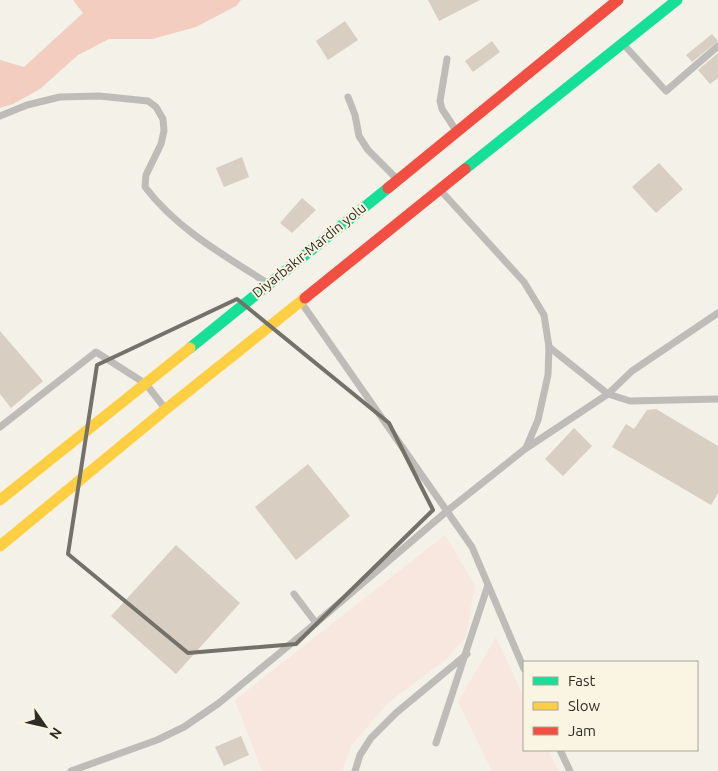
<svg xmlns="http://www.w3.org/2000/svg" width="718" height="771" font-family="Ubuntu,sans-serif">
<rect width="100%" height="100%" fill="#f4f1e8"/>
<g fill="#f8e7de">
<path d="M445,535l30,50 -9,52 -21,23 -56,42 -38,44 -9,25h-80l-27,-71z"/>
<path d="M496,637l28,61v52h24l10,21h-66l-34,-69z"/>
</g>
<path fill="#f2cdc0" d="M73,0h168l-5,6 -40,21 -44,12h-43l-31,16 -38,34 -27,15 -13,4v-48l24,7 59,-54z"/>
<g fill="#d8cec2">
<path d="M428,0h52l-41,21z"/>
<path d="M345,21l13,19 -30,20 -12,-19z"/>
<path d="M712,34l6,7 -26,21 -6,-7z"/>
<path d="M492,41l8,11 -27,20 -8,-11z"/>
<path d="M718,53v25l-8,6 -12,-14z"/>
<path d="M242,157l7,20 -25,10 -8,-19z"/>
<path d="M659,163l24,26 -27,24 -24,-26z"/>
<path d="M302,198l14,12 -24,23 -12,-10z"/>
<path d="M0,331l43,50 -32,27 -11,-14z"/>
<path d="M656,409l62,37v47l-7,12 -99,-58 14,-23 8,5 13,-19z"/>
<path d="M574,428l18,18 -29,30 -18,-17z"/>
<path d="M308,464l42,52 -54,44 -41,-53z"/>
<path d="M176,545l64,58 -64,71 -65,-58z"/>
<path d="M241,736l8,19 -25,11 -9,-19z"/>
</g>
<g fill="none" stroke-linecap="round" stroke-linejoin="round">
<g stroke="#bdbcb9" stroke-width="7">
<path d="M625,46l41,45 52,-45"/>
<path d="M447,59l-7,42 2,8 13,20"/>
<path d="M348,97l7,18 4,21 9,14 27,27"/>
<path d="M0,116l27,-11 33,-8 39,-1 49,5 8,6 7,12 1,12 -3,13 -15,31 -1,12c31,41 78,68 121,95"/>
<path d="M443,193l81,89 20,33 5,32 -1,28 -10,45 -12,28"/>
<path d="M303,305l169,242 52,122"/>
<path d="M549,347l59,47 22,7 88,-2"/>
<path d="M0,427l96,-75 50,32 18,23"/>
<path d="M294,594l22,29"/>
<path d="M436,743l52,-158"/>
<path d="M560,750l10,21"/>
<path d="M71,771l86,-31 27,-13 35,-24 97,-80 131,-112 78,-62 83,-55 24,-23 86,-58"/>
<path d="M355,771l5,-16 11,-17 25,-25 71,-59"/>
</g>
<g stroke="#16e098" stroke-width="11">
<path d="M465,169l212,-169"/>
<path d="M190,348l198,-160"/>
</g>
<g stroke="#ffcf43" stroke-width="11">
<path d="M0,500l190,-152"/>
<path d="M0,546l166,-137 139,-111"/>
</g>
<g stroke="#f24e42" stroke-width="11">
<path d="M388,188l230,-188"/>
<path d="M305,298l160,-129"/>
</g>
</g>
<path fill="none" stroke="#737169" stroke-width="4" stroke-linejoin="round" d="M237,299l152,124 44,87 -137,134 -108,9 -120,-99 29,-189z"/>
<g text-anchor="middle" stroke-width="4" stroke-linejoin="round" paint-order="stroke">
<g font-size="14" fill="#2e2c25" stroke="#faf4e2">
<text transform="translate(309 250) rotate(-39)" y="5">Diyarbakır-Mardin yolu</text>
</g>
</g>
<rect x="523" y="661" width="175" height="90" fill="#faf4e2" stroke="#a8a496"/>
<rect x="533" y="677" width="25" height="8" fill="#16e098" stroke="#a8a496"/>
<text x="568" y="686" font-size="15" fill="#2e2c25">Fast</text>
<rect x="533" y="702" width="25" height="8" fill="#ffcf43" stroke="#a8a496"/>
<text x="568" y="711" font-size="15" fill="#2e2c25">Slow</text>
<rect x="533" y="727" width="25" height="8" fill="#f24e42" stroke="#a8a496"/>
<text x="568" y="736" font-size="15" fill="#2e2c25">Jam</text>
<g transform="translate(45 726) rotate(124)" stroke="#faf4e2" stroke-width="4" paint-order="stroke">
<path d="M0-4L9 19L0 12L-9 19Z" fill="#2e2c25"/>
<text y="-8" font-size="14" font-weight="bold" text-anchor="middle" fill="#2e2c25">N</text>
</g>
</svg>
